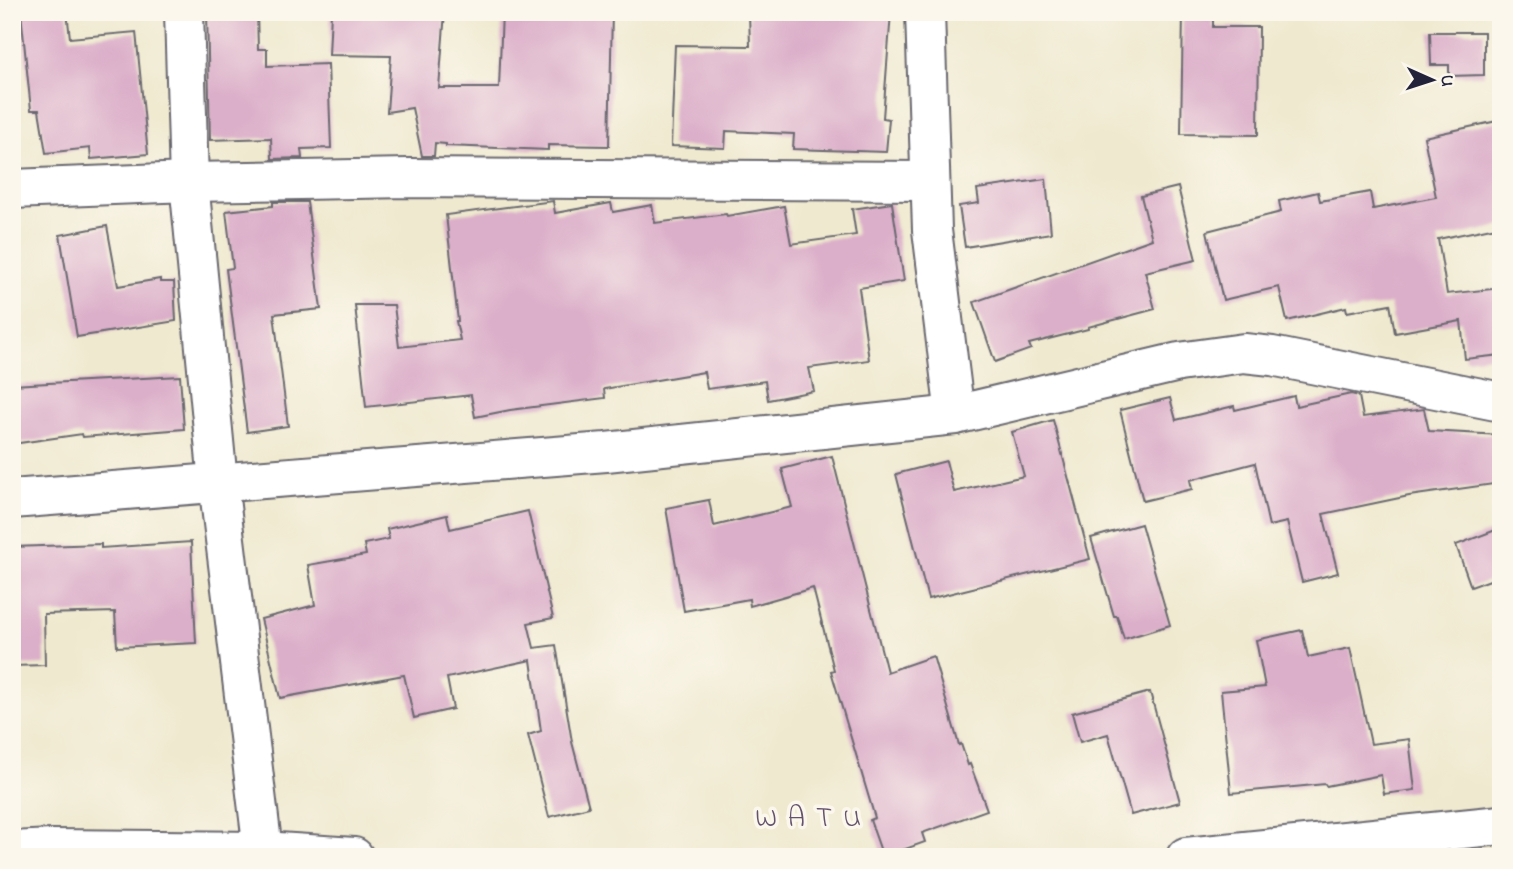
<svg xmlns="http://www.w3.org/2000/svg" width="1513" height="869" font-family="'Indie Flower',sans-serif">
<rect width="100%" height="100%" fill="#fbf7ec"/>
<filter id="ink" filterUnits="userSpaceOnUse"><feTurbulence type="fractalNoise" baseFrequency=".0143" numOctaves="2"/><feDisplacementMap in="SourceGraphic" scale="14" xChannelSelector="R" yChannelSelector="G"/><feConvolveMatrix kernelMatrix="1 2 1 2 8 2 1 2 1" color-interpolation-filters="sRGB"/></filter>
<filter id="wash" filterUnits="userSpaceOnUse"><feTurbulence type="fractalNoise" baseFrequency=".00686" numOctaves="4" result="noise"/><feDisplacementMap in="SourceGraphic" scale="28" xChannelSelector="R" yChannelSelector="G"/><feGaussianBlur stdDeviation="1.57" result="paint"/><feColorMatrix in="noise" values="0 0 0 0 0 0 0 0 0 0 0 0 0 0 0 0 0 1.4 0 .05"/><feComposite in="paint" operator="in"/></filter>
<g filter="url(#wash)">
<rect width="100%" height="100%" fill="#efe9cf"/>
<g id="blocks">
<g fill="#dbaec9">
<path d="M21,12h46l3,26 66,-6 12,122 -57,5 -1,-11 -44,5 -7,-43h-8z"/>
<path d="M207,12h50l1,37h9v17l61,-2 3,84 -30,1 1,9 -30,1 -1,-21 -61,2z"/>
<path d="M331,12h114l-6,76h60l3,-76h110l-3,134 -61,-1v5l-102,-4v-2l-11,-1 -1,13h-12l-10,-48 -25,4 4,-56 -62,-1z"/>
<path d="M749,12h142l-8,106 6,1 -3,33 -93,-3 1,-15 -68,-3 -1,17 -54,-2 4,-101 75,1z"/>
<path d="M1183,12h30v15h46l-1,108 -77,-1z"/>
<path d="M1430,32h54v43l-35,1v-11h-18z"/>
<path d="M1497,121l4,17v88l-63,13 9,55 54,-6v67l-36,4 -4,-38 -66,12 -5,-29 -43,8 -1,-5 -59,14 -8,-34 -56,13 -16,-69 74,-19 -2,-11 39,-9 2,9 50,-9 3,17 63,-12 -12,-60z"/>
<path d="M1046,179l5,54 -86,14 -6,-41 20,-3 -2,-14z"/>
<path d="M1178,187l18,73 -51,12 10,37 -67,18v2l-59,15 2,5 -36,13 -21,-60 178,-63 -11,-43z"/>
<path d="M553,201l2,12 56,-10 2,9 39,-7 3,18 71,-9 1,2 57,-10 7,38 65,-9 -4,-26 40,-6 12,78 -45,7 10,72 -60,8 5,23 -46,9 -3,-19 -58,8 -3,-17 -100,17 1,9 -95,12 -35,7 -4,-22 -105,12 -11,-102h39l5,42 61,-7 -4,-19h2l-12,-106z"/>
<path d="M273,202h34l14,107 -47,5 14,112 -41,6 -21,-163 7,-1 -7,-57 47,-5z"/>
<path d="M107,226l11,60 42,-7v3h14l2,39 -99,16 -17,-102z"/>
<path d="M180,376l4,53 -101,8 -1,-3 -70,10v-59z"/>
<path d="M1351,394l8,2 4,21 61,-8 5,22 72,4v48l-92,13 -86,18 15,59 -36,9 -15,-60 -18,4 -14,-63 -65,17 2,9 -49,12 -23,-91 50,-12 6,22 58,-14 1,4 59,-14 2,10z"/>
<path d="M1053,420l37,139 -162,40 -32,-125 50,-13 8,31 70,-16 -12,-44z"/>
<path d="M832,456l55,216 46,-16 26,89 2,-1 7,21 2,-1 17,46 -65,23 3,9 -42,15 -13,-37 5,-2 -44,-147 3,-1 -21,-82 -63,18 -1,-7 -65,12 -18,-103 43,-8 5,26 78,-19 -10,-38z"/>
<path d="M528,511l25,107 -25,5 6,25 22,-3 16,97 17,65 -40,10 -21,-82 13,-4 -10,-71 -84,18 6,31 -39,9 -10,-43 -124,23 -19,-79 54,-14 -7,-40 58,-10 -2,-11 25,-5 -2,-10 60,-14 3,14z"/>
<path d="M1141,524l29,101 -46,14 -7,-23h-3l-23,-78z"/>
<path d="M1501,528v48l-30,11 -15,-42z"/>
<path d="M191,542l5,101 -79,4 -2,-35 -71,2 1,51 -33,1v-119l89,-3v4z"/>
<path d="M1302,630l6,27 42,-9 21,96 38,-5 6,51 -31,4 -3,-19 -55,11 -1,-2 -94,9 -10,-102 44,-4 -9,-47z"/>
<path d="M1150,692l30,110 -49,13 -23,-81 -28,8 -8,-29z"/>
</g>
</g>
</g>
<g filter="url(#ink)">
<use href="#blocks" fill-opacity="0" stroke="#6a686f" stroke-width="2"/>
<g fill="none" stroke-linecap="round" stroke-linejoin="round">
<g stroke="#6a686f" stroke-width="42">
<g id="street">
<path d="M925,12l7,218 23,185 224,-53 65,-9 28,3 229,46"/>
<path d="M12,189l177,-7 220,-4 521,3"/>
<path d="M12,499l594,-47 349,-37"/>
<path d="M12,851l40,-2 211,2 -45,-369 -29,-300 -5,-170"/>
<path d="M263,851l91,6"/>
<path d="M1186,857l315,-32"/>
</g>
</g>
<use href="#street" stroke="#fff" stroke-width="38"/>
</g>
</g>
<g text-anchor="middle" stroke-width="7" stroke-linejoin="round" paint-order="stroke">
<g font-size="28" letter-spacing="2" fill="#63536d" stroke="#fbf7ec">
<text x="809" y="826">W A T U</text>
</g>
</g>
<rect width="1513" height="869" fill="none" stroke="#fbf7ec" stroke-width="42"/>
<g transform="translate(1432 80) rotate(93)" stroke="#fbf7ec" stroke-width="5" paint-order="stroke">
<path d="M0-5L12 26L0 18L-12 26Z" fill="#22223b"/>
<text y="-10" font-size="19" font-weight="bold" text-anchor="middle" fill="#22223b">U</text>
</g>
</svg>
